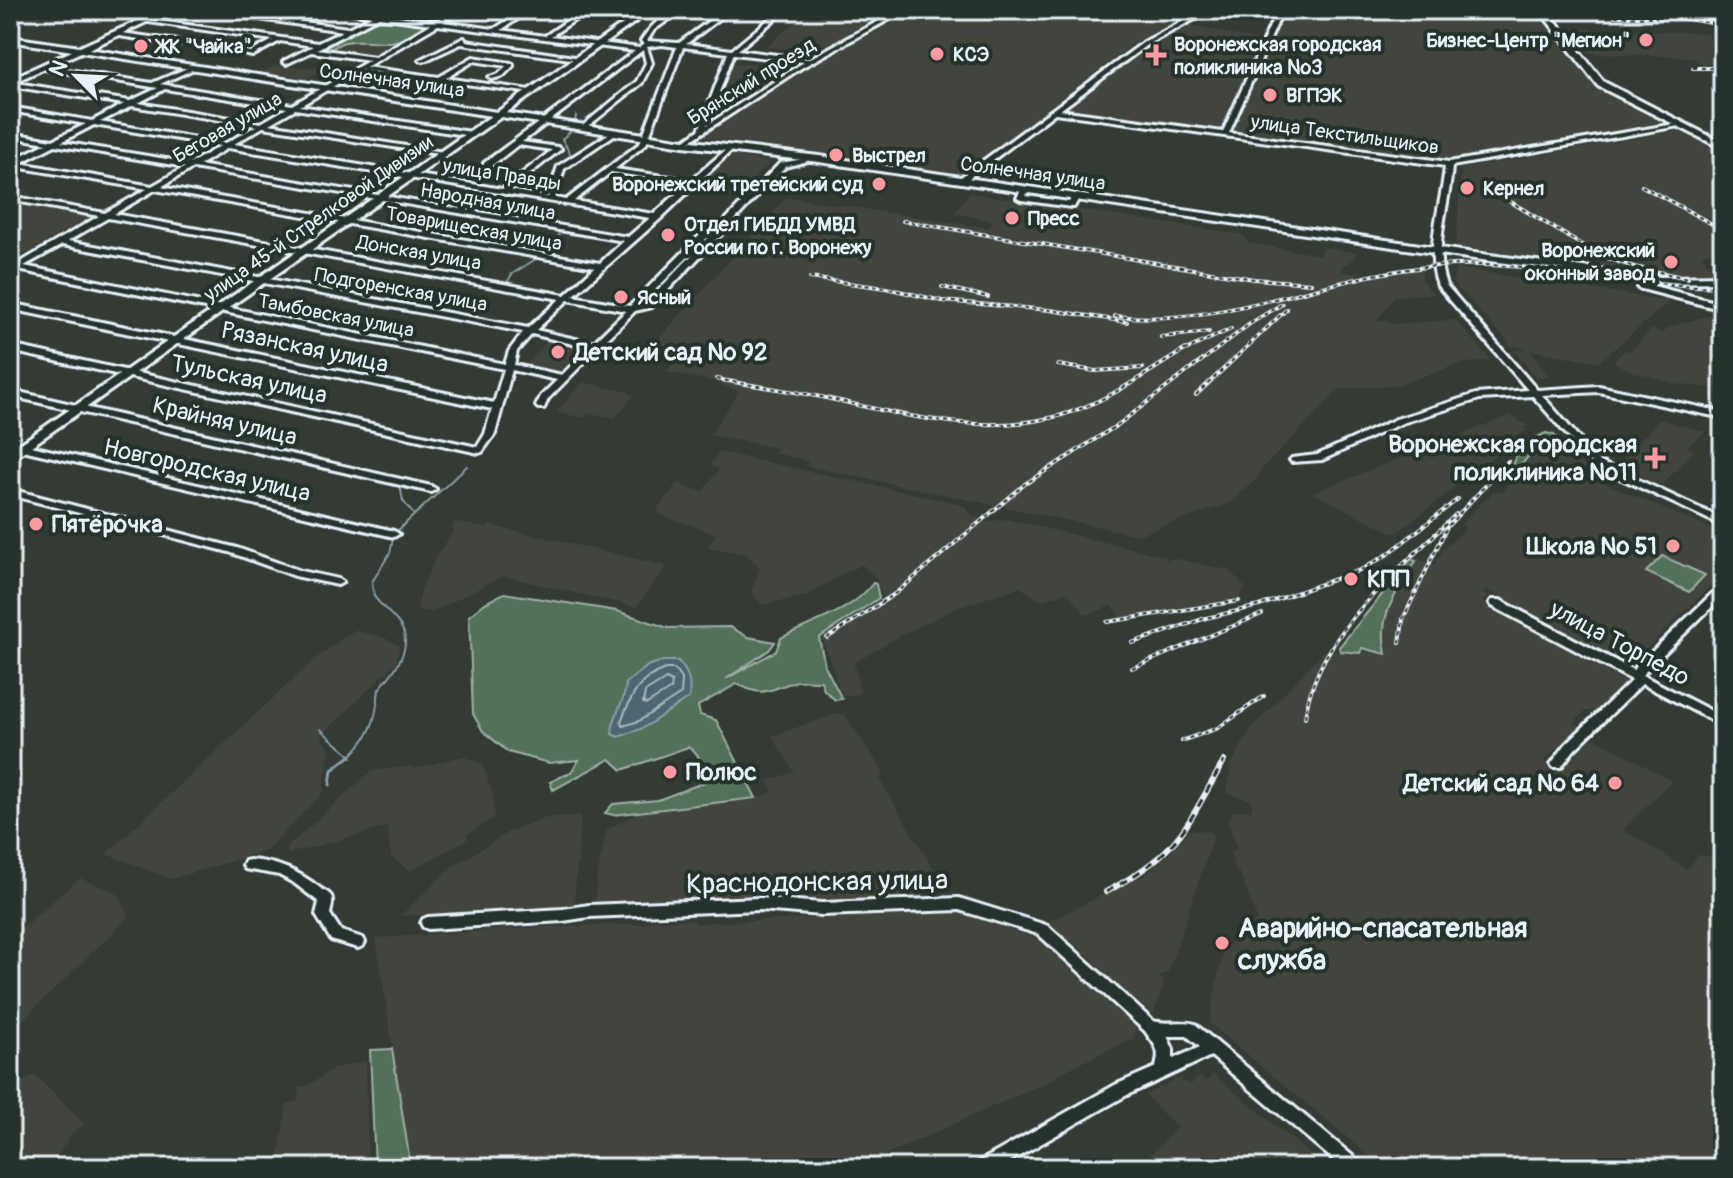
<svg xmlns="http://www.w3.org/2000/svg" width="1733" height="1178" font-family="Pangolin,sans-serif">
<rect width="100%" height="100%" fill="#333b34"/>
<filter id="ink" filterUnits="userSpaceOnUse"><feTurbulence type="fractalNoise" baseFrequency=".0125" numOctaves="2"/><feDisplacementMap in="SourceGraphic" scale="16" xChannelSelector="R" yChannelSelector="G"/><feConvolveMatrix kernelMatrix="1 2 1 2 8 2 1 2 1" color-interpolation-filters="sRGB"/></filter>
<g filter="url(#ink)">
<g fill="#42453c">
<path d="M827,10h67l-74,43 -55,-6 37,-30 13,2z"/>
<path d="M911,10h301l-30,8 -43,22 -182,136 -259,-40 96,-60z"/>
<path d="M1285,10h243l11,4 59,74 69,37 -221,37 -216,-28z"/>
<path d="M1187,24l72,17 -38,90 -159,-21 83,-64z"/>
<path d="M425,25l-54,32 -50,-7 13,-7 -4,-1z"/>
<path d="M1570,28l136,5 17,19v13l-23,-2 -7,-6 -104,-4z"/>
<path d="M733,63l19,1 41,3 -42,26 -6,-1v-3h-20z"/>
<path d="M274,66l31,1 23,-1 -26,16 -46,-7z"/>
<path d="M1678,131l45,22v97l-22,4 12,18 -33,1 -76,-16 -11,2 39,11 2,6 -178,-28 5,-79z"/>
<path d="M732,155l39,7 -37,36 -43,-7z"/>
<path d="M969,193l275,42 4,8 72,12 3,-8 35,6 -8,10 -7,2 -1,6 24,5 56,-10v14l11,14 -38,2 -19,25 11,-1 4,4 65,-4 35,40 -31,4 -65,22 -55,3 -80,82 -1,6 -31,27 -90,31 -332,-69 2,-5 -34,-8 3,-5 -68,-13 30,-43 -24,-10 -49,-10 14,-17 -4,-2 1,-3 -25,-4 135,-149 202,31 4,-7 -39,-8z"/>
<path d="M10,202l38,7 42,8 -80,46z"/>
<path d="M1456,268l214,33 -71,61 -70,-12 21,27 -13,1 -23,-28 14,-1 -16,-3 -59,-63z"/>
<path d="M1723,311v78l-49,-5 -55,-17 1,-2 -7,-3 11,-12 6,1 21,-22 13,4 1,-4 8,-3z"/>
<path d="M548,340l35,7 -23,25 -36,-5z"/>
<path d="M583,382l45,10 5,5 -18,21 -27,-5 -5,5 -27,-6z"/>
<path d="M1511,415l17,11 -4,2 3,2 -131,104 -84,-41z"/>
<path d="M1660,419l45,13 -18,15 7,4 -32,34 -46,-20z"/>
<path d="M1552,444l14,12h9l27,26 121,52v40l-95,92 -134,-72 -7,-4 -4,3 6,4 -6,4 11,8 132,73 -31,29h-9l-7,6 -5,6 6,3 -37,36 16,9 32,-32 9,1 72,41 -49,49 64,39 12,-14 11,1 13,-17v329h-339l-175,-145 14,-73 34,-31 -17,-45 -6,-6 -4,-17 8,-2 -11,-27 5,-11 20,-1v-10l-26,-7 5,-28 19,-35 74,-79 36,2 22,-18 4,-25 32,-52 16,7 9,-16 23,-21 -5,-3 10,-12 23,-22 8,2 31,-41 10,4z"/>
<path d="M719,452l233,50 14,5 5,8 14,7 21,-3 158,37 4,4 4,-2 57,12 17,18 -7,10 -118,20 -10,-12 -25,9 -19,-23 -26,9 -21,-14 -61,20 -56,27 -49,29 6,31 -18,2 -20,-58 61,-40 -7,-20 -14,-13 -20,9 -35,22 -45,9 -11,-13 9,-24 -13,-14 -41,-7 11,-13 -57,-19 -2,-7 20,-26 6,2 -2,2 21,5 16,-22 -9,-3z"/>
<path d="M455,522l32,6 3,-3 177,41 -31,41 -133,-31 -71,36 -15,-2 5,-23 15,-32 17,-25 -3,-2z"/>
<path d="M354,630l29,7 17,9 -4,17 -76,74 10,11 -8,46 -56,57 -95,28 -65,-25 209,-195z"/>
<path d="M836,714h8l40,59 -4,7 57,95 2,5 -17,17 -90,4 -2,-3 -15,4 -8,-10 -212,11 2,-28 10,-46 32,-16 117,-15 17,-6 -5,-11 26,-9 -22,-36z"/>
<path d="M463,756l20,9 10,31 1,22 -27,17 1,4 -58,32 -19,-14 -4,-30 -99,27 -1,-7 84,-76 42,-5 1,3z"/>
<path d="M581,815l-7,91 -174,10 52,-49 58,-36 35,-13z"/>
<path d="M1190,830l19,1 5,5 -46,136 -9,4 5,7 -10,31 -27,-20 -52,-51 -30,-20 101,-49 20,-17z"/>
<path d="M80,878l37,15 12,24 -106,103 -9,5 -4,-7v-80z"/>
<path d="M948,913l17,2 83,27 88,84 -2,12 -78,37v3l-199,90h-446l-35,-230 166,-11 99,-3 14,-4h39l1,3z"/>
<path d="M366,1061l2,107h-91l10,-64 11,-3 1,-14 10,-2 25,-17z"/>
<path d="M1213,1074l103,85 11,9h-191l41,-40 -32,-33 32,-16 14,5 8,-8 7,5z"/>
<path d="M31,1076h5l49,48 -12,8 -24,36h-39v-77z"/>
</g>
<g fill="#537058" stroke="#9eb0a8" stroke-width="2">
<path d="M376,18l49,7c-37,29 -42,11 -80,17 -10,2 -13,10 -24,8l13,-7 -4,-1z"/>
<path d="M1546,433l8,2 19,21h-7l-10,-10 -8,-2 -16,8 -14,17 -6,-3c3,-14 21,-28 34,-33z"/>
<path d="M1662,556l43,19 -16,17 -43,-20z"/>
<path d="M1411,559l5,2c-20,34 -39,52 -30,93l-24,-6 -2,5 -20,-2 -1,-4z"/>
<path d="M873,583l3,1 3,14 -60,40 6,28 17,33 -7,1 -11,-10 -3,-9c-9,0 -19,-2 -27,1 -27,8 -29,16 -57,2l-39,22 2,9 16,5 40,78 -143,17 -8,-2 8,-9 45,-4 50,-19 -11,-27 -9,-7 -66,23 -12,-11 -57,31 -3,-8 21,-10 8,-12 -30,3 -41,-11 -25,-21 -10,-17 -4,-98 16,-13 19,-10 113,18 51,17 62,-1 18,10 27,5 -6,8 -43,29 50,-28 5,-13c30,-16 71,-26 92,-55z"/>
<path d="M392,1049l19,119h-36l-5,-118z"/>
</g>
<path fill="#4d6671" stroke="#8b9ea7" stroke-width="2" d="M663,661h15c11,12 13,21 11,37l-46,30 -24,9 -7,-3c0,-19 14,-32 14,-51l23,-18z"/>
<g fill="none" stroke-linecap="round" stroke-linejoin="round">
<g stroke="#aab9c2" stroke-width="2">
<path d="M665,669h9l8,11 -1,14 -42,27 -16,5 -2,-5c10,-24 18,-43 44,-52z"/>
<path d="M666,679l6,3 -1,7 -24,15 -4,-1 2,-11z"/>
</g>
<g stroke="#8b9ea7" stroke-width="2">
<path d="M575,123l1,-8"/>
<path d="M572,157l-10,-18 11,-10"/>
<path d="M545,255l12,-11 2,-12"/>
<path d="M507,283l5,-9 27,-17"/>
<path d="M400,485l3,16 11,14"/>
<path d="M320,729l32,28"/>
<path d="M348,758c24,-22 28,-38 31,-69 14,-16 36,-41 21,-64 -8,-11 -19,-18 -26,-29l-2,-14 18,-29 4,-19 73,-68"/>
</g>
<path stroke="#8b9ea7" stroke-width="3" d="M330,785l2,-15 18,-14"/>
<g stroke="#e8f1f8" stroke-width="6">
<g id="minor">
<path d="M196,10h16l136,18 24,-12 -37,-6h16l85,11 20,-11h7l-20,12 51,7 30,-19h7l-30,20 44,6 38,-26h7l-39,26 88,12 5,-4 -3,-3c9,-14 24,-30 41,-31l-28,20 -7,11 32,2 45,-33h7l-45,34 46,6 48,-40h6l-48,40 71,9 90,-49h7l-105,58 -117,77 -3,-2 1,-1 17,-12 29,-77 -45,-6 -37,97 -31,25 76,11 37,-32 5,1 -73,70 -87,77 57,10 72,-73h6v4l-67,67 5,-1 134,-140 24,-4 4,2 -23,6 -133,140 -17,4 -87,88 -4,9h-6l-2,-2 5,-10 16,-16 -45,-10 -17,64 -13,18 -3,1 -469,-102v-6l467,102 8,-13 7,-25 -482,-100v-6l484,100 10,-34 -486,-99 -7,1 -1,-7 6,1 83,-49 -89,-16v-4l95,17 42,-24 -137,-23v-5l37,-18 -37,-6v-4l43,7 33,-16 -76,-13v-4l82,14 32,-17 -114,-18v-4l120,19 28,-13 -119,-20 3,-2 110,17 40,-17 3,2 -1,1 -34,15 132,21 78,-45 -59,-8 -25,12 -3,-2 1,-1 29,-15 -33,-5 -28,15 -21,-5 3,-2 17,3 22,-12 -131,-19 3,-2 173,24 25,-12zM379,17l52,7 -56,33 -58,-8zM438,25l197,26 -151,112v4h6l28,-22 34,5 -50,39 -268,-45 29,-17 182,28 2,-1 -4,-2 -174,-28 26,-15 176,27 3,-2 -3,-2 -171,-26 61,-36 171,23v-2l-2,-1 -84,-12 28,-17 32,5 -7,8 -10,3 3,2 11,-3 10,-10v-2l-2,-1 -38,-6 -34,20 -73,-10zM662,45l15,2 -37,96 -74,57 -11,-2 9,-29 53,-36v-2h-4l-55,35 -10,31 -38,-7 51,-41 -3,-2 -36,-5 121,-92 3,13 -9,18 -56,46 5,1 56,-45 10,-20 -5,-16zM734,54l70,8 -97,63 26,-70zM165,89l122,19 -26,15 -123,-20zM132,106l124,20 -30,17 -126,-21zM94,125l126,21 -29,17 -130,-21zM55,145l130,22 -33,19 -132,-23zM228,148l422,70 -22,19 -429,-72zM193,168l431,73 -24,22 -439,-76zM611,172l76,12 -33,30 -80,-13zM155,190l440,77 -30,28 -451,-81zM108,218l452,81 -32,29 -460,-87zM62,245l461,87 -14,19 -4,13 -481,-98zM568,300l58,11 -33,32 -57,-13zM532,334l57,14 -27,27 -48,-10 3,-14z"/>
<path d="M1217,10h9l-33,10 -45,24 -88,66 163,22 54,-122h6l-54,123 220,29 232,-39v2l-2,1 -227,40c-2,39 -20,81 -6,119l91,105 62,-4 124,26v6l-124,-26 -57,3 58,67 123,57v7l-129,-60 -61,-70 -53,3 -78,24 -80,37 -30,2 -2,-2 2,-2 25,-3 79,-36 80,-25 52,-4 -90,-104c-14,-39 4,-81 7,-120l-390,-53 -91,69 -7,-2 187,-138 45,-24z"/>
<path d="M115,32l63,9 3,2 -3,2 -65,-10 -1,-1z"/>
<path d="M464,38l2,3 115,17 -3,2 -117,-16 -37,17 -5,-1z"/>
<path d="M1021,190l7,2 -2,4 43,6 2,-4 7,2 -4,7h-3l-50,-7 -4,-2z"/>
<path d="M10,390l421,96 5,3 -5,3 -421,-96z"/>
<path d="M10,441l384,90 5,3 -5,3 -384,-90z"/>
<path d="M10,489l227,59 64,23 37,8 5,3 -5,3 -43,-9 -66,-24 -219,-57z"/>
<path d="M1723,586v10l-81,79 81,42v9l-81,-42 -68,66 -13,17h-8l-2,-3 15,-20 66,-64 -140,-74 -2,-3 2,-3h8l133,70 86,-83z"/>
<path d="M250,860c28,2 48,11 70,28 4,3 8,4 11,8 3,5 0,12 -1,18l11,17 22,7 2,4 -2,4 -5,2 -27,-8 -15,-25 3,-13 -25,-19 -15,-8 -34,-6 -2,-4 2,-4z"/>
<path d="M760,898l62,5 137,-5 84,26 5,2 105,95c14,4 29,-1 42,3l166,139 2,5h-20l-132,-112 -84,39 -129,73h-23l2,-5 138,-78 41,-18c5,-19 -1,-21 -11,-36l-107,-97 -79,-24 -137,5 -62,-5 -171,7 -26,4 -135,8 -5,-2 -2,-4 2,-4 5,-2 135,-8 26,-4zM1167,1036h20l13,11 -27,12v-10z"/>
</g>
</g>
<g stroke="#e8f1f8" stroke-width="6">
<g id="major">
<path d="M162,10h10l-83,39 408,63 146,-102h9l-146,103 178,27 135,16 655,97 187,24 62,-1v6l-62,1 -187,-24 -655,-97 -135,-16 -183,-29 -491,344v-10l481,-335 -410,-64 -71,32v-5l62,-28 -62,-10v-4l70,10z"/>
<path d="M1539,10h8l57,72 119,61v6l-125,-63z"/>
<path d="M1642,283l81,21v6l-85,-22v-4z"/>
</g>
</g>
<use href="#minor" fill="#26332d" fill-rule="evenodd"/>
<use href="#major" fill="#26332d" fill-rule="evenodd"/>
<g stroke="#e8f1f8" stroke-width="4">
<g id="rail-far1">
<path d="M1615,16l67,2 41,7"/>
<path d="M1693,68h30"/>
<path d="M1642,186l81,44"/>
<path d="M1488,188l110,67 36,12 54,11"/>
<path d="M903,221l351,58 57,4"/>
<path d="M810,278l76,10 56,13 108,9 77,12"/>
<path d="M942,287l46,10"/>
<path d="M1115,316c114,12 211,-42 323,-50 95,-7 190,20 285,21"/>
<path d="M1161,337l48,-5"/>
<path d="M1177,354l54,-25"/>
<path d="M1058,365l37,6 48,-3"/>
<path d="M717,379c36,7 73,11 109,19 78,17 156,39 236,17 45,-13 84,-42 124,-66"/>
<path d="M1196,395l91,-86"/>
<path d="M1107,622l132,-21"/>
<path d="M827,638l69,-45 129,-109 94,-60 132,-101 31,-19"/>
<path d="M1132,643l74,-25 53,-12 104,-37 25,-15 70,-55"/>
<path d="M1400,643l3,-24 44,-92 61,-66"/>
<path d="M1132,668l130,-54"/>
<path d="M1305,717c12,-85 93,-145 151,-203"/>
<path d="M1181,741l37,-13 46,-32"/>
</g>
</g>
<g stroke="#e8f1f8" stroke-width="6">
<path id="rail" d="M1106,892c75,-41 77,-61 118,-131"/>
</g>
<use href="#rail-far1" stroke="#26332d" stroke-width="2" stroke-dasharray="4" stroke-linecap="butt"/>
<use href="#rail" stroke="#26332d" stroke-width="3" stroke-dasharray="8" stroke-linecap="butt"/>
</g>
</g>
<g fill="#ff9aa2" stroke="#26332d" stroke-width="3">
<circle cx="1646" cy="40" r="8"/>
<circle cx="141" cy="46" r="8"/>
<circle cx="937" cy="54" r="8"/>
<path d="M1152 43h8v8h8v8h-8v8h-8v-8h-8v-8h8z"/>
<circle cx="1270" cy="95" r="8"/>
<circle cx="836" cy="155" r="8"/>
<circle cx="879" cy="184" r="8"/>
<circle cx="1467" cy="188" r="8"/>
<circle cx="1012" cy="218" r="8"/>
<circle cx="668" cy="235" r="8"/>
<circle cx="1671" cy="262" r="8"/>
<circle cx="621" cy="297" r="8"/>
<circle cx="558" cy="352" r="8"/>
<path d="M1651 446h8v8h8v8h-8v8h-8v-8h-8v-8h8z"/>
<circle cx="36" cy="524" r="8"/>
<circle cx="1673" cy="546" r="8"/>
<circle cx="1351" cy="579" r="8"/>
<circle cx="670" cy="772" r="8"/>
<circle cx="1615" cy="783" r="8"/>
<circle cx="1222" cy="943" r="8"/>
</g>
<g text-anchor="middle" stroke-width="8" stroke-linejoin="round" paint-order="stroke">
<g font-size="20" font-weight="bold" fill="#e8f1f8" stroke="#26332d" text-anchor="start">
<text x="1630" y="47" text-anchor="end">Бизнес-Центр "Мегион"</text>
<text x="1174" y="51">Воронежская городская<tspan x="1174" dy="23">поликлиника №3</tspan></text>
<text x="157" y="53">ЖК "Чайка"</text>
<text x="953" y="61">КСЭ</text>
<text x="1286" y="102">ВГПЭК</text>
<text x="852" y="162">Выстрел</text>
<text x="863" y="191" text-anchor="end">Воронежский третейский суд</text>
<text x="1483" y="195">Кернел</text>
<text x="1028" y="225">Пресс</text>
<text x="684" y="231">Отдел ГИБДД УМВД<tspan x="684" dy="23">России по г. Воронежу</tspan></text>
<text x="1655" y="257" text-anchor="end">Воронежский<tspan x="1655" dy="23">оконный завод</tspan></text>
<text x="637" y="304">Ясный</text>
</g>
<g font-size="20" fill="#e8f1f8" stroke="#26332d">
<text transform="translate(392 80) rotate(8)" y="7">Солнечная улица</text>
<text transform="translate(751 81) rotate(-32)" y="7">Брянский проезд</text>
<text transform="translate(227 127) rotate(-30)" y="7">Беговая улица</text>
<text transform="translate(1345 134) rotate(8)" y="7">улица Текстильщиков</text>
<text transform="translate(1033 173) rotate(8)" y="7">Солнечная улица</text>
<text transform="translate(502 174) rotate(9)" y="7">улица Правды</text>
<text transform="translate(488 201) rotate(10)" y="7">Народная улица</text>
<text transform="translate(318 218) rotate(-35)" y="7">улица 45-й Стрелковой Дивизии</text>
<text transform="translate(474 228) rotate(10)" y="7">Товарищеская улица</text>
<text transform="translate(419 252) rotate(10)" y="7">Донская улица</text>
<text transform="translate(401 289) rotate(10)" y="7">Подгоренская улица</text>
<text transform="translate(336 315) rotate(11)" y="7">Тамбовская улица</text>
</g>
<g font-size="24" fill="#e8f1f8" stroke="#26332d">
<text transform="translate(305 347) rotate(12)" y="8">Рязанская улица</text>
<text transform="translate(249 379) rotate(12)" y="8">Тульская улица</text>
<text transform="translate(225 421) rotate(13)" y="8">Крайняя улица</text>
<text transform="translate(207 470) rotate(13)" y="8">Новгородская улица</text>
<text transform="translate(1620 643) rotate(28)" y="8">улица Торпедо</text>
</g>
<g font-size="24" font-weight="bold" fill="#e8f1f8" stroke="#26332d" text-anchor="start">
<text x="574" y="360">Детский сад № 92</text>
<text x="1637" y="452" text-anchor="end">Воронежская городская<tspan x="1637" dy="28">поликлиника №11</tspan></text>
<text x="52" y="532">Пятёрочка</text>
<text x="1657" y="554" text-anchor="end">Школа № 51</text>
<text x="1367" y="587">КПП</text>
<text x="686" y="780">Полюс</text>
<text x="1599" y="791" text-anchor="end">Детский сад № 64</text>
</g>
<g font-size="28" fill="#e8f1f8" stroke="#26332d">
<text transform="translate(817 881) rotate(-1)" y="10">Краснодонская улица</text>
</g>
<g font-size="28" font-weight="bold" fill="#e8f1f8" stroke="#26332d" text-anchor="start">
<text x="1238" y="937">Аварийно-спасательная<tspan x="1238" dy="32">служба</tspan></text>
</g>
</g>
<rect width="1733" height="1178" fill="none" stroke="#26332d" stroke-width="40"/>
<rect x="20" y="20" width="1693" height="1138" fill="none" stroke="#e8f1f8" stroke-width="3" filter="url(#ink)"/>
<g transform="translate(76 76) rotate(294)" stroke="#26332d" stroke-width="6" paint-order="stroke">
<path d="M0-6L14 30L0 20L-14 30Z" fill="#e8f1f8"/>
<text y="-12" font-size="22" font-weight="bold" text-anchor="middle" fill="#e8f1f8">N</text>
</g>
</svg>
